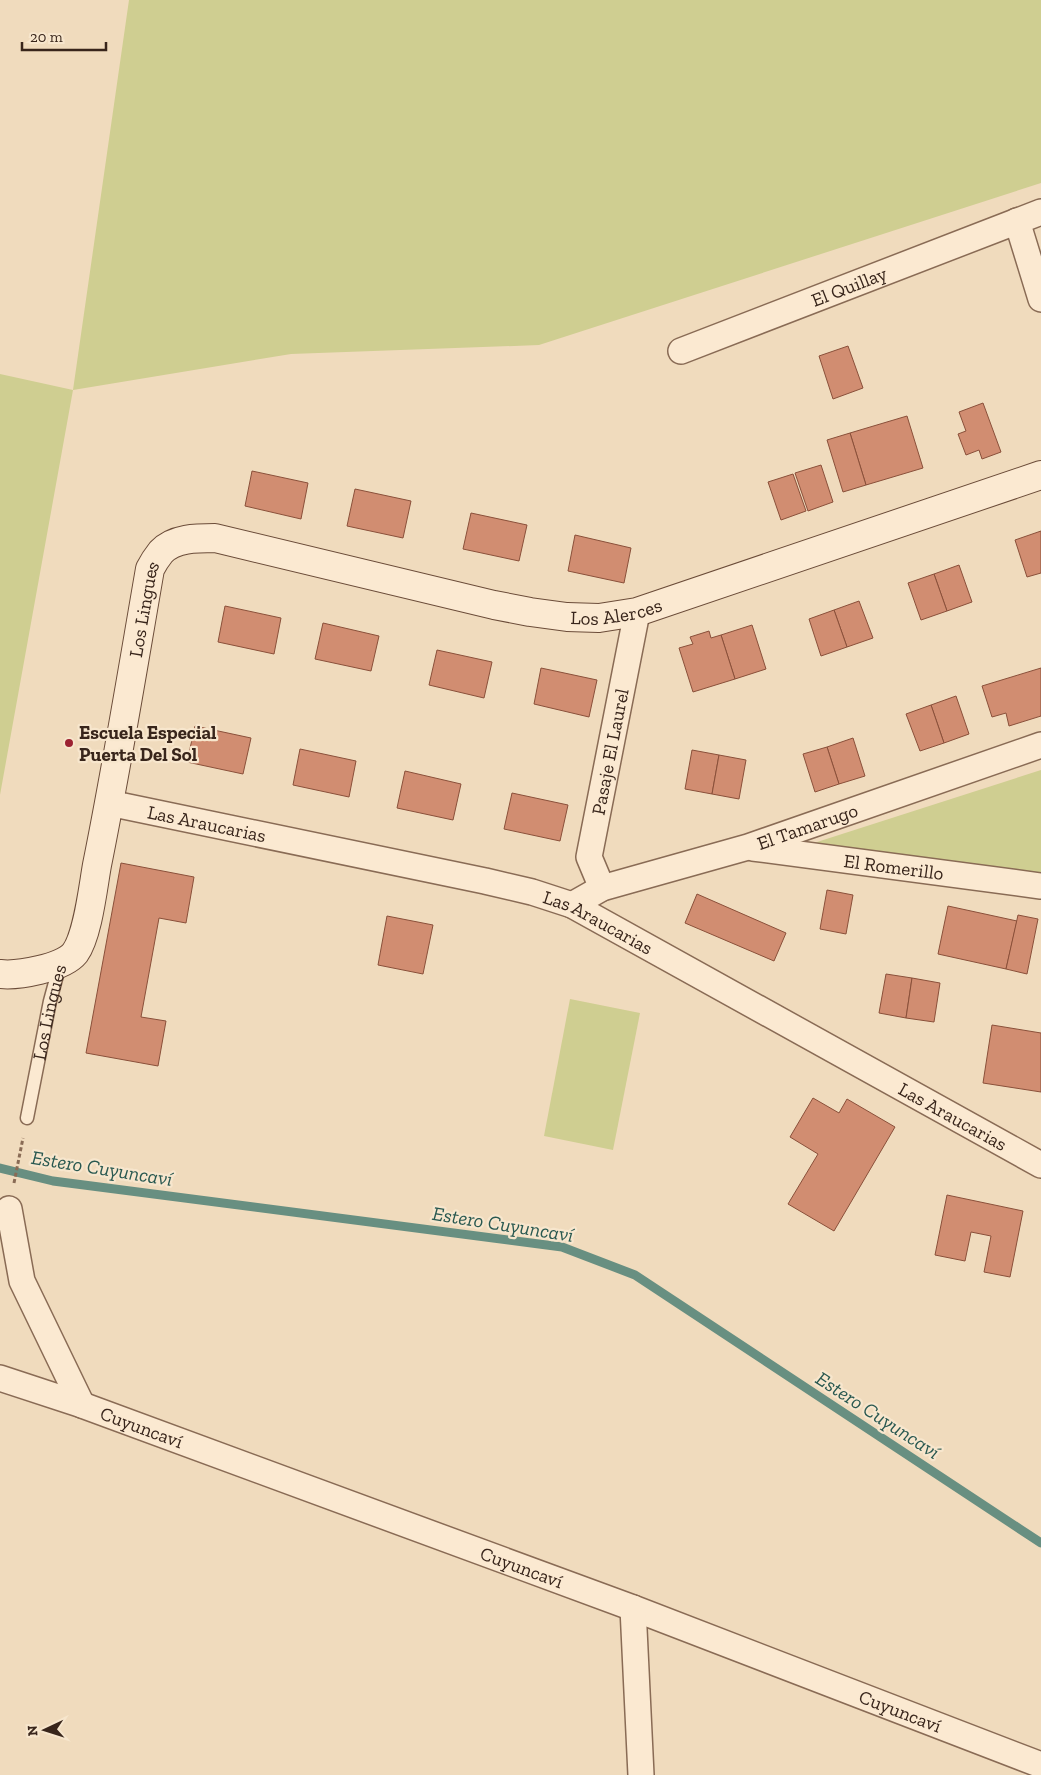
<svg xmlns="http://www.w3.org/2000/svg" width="1041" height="1775" font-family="'Zilla Slab',serif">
<rect width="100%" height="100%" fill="#f0dbbd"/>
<g fill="#cfce91">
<path d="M129,0h912v183l-502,162 -248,9 -218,36 -73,405v-421l73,16z"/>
<path d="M1041,770v121l-227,-48z"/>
<path d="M570,999l70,14 -27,137 -69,-14z"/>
</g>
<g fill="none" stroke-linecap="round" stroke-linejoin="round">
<path stroke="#688f81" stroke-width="9" d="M0,1168l53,13 509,66 73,28 406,268"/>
</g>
<g fill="#d18d71" stroke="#8a503a">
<path d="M848,346l15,42 -30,11 -14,-43z"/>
<path d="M983,403l18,49 -19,7 -3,-9 -13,5 -8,-21 8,-3 -7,-19z"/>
<path d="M907,416l16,52 -57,17 -16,-52z"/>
<path d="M850,433l16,52 -23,7 -16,-52z"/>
<path d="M821,465l12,37 -25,9 -13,-38z"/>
<path d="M252,471l56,12 -7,36 -56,-13z"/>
<path d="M793,474l13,37 -25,9 -13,-38z"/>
<path d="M355,489l56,12 -8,37 -56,-12z"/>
<path d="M471,513l56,12 -8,36 -56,-12z"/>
<path d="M1041,531v42l-14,4 -12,-37z"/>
<path d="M575,535l56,13 -7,35 -56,-12z"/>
<path d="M959,565l13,37 -25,9 -13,-37z"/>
<path d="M934,574l13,37 -26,9 -13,-37z"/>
<path d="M859,601l14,37 -26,9 -13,-37z"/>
<path d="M225,606l56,12 -7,36 -56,-12z"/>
<path d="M834,610l13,37 -26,9 -12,-37z"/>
<path d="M323,623l56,13 -8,35 -56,-12z"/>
<path d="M752,625l14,44 -31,10 -14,-44z"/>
<path d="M709,631l2,7 10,-3 14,44 -42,13 -14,-44 14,-4 -3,-7z"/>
<path d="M437,650l55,12 -8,36 -55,-13z"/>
<path d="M541,668l56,12 -8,37 -55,-13z"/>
<path d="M1041,668v48l-32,10 -3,-13 -14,4 -10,-31z"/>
<path d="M956,696l13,38 -25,9 -13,-38z"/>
<path d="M931,705l13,38 -24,8 -14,-37z"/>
<path d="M195,726l56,12 -8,36 -56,-12z"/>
<path d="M853,738l12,38 -26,8 -12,-37z"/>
<path d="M827,747l12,37 -24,8 -12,-38z"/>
<path d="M300,749l56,12 -7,36 -56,-12z"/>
<path d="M692,750l27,5 -7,39 -27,-5z"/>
<path d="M719,755l27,5 -7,39 -27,-5z"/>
<path d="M405,771l56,13 -8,36 -56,-12z"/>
<path d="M512,793l56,12 -8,36 -56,-12z"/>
<path d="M121,863l73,14 -8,46 -27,-5 -18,99 25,4 -8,45 -72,-13z"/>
<path d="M827,890l26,5 -7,39 -26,-5z"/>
<path d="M697,894l89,39 -12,28 -89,-38z"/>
<path d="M948,906l69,15 -11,48 -68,-15z"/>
<path d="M1018,915l20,4 -11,55 -21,-5z"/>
<path d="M387,916l46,9 -10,49 -45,-9z"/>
<path d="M886,974l26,4 -6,40 -27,-5z"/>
<path d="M912,978l28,5 -6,39 -28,-4z"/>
<path d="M992,1025l49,8v59l-58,-9z"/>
<path d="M813,1098l26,15 8,-14 48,28 -61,104 -46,-27 30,-50 -28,-17z"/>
<path d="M947,1195l76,16 -13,66 -26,-5 7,-36 -20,-4 -6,29 -30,-6z"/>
</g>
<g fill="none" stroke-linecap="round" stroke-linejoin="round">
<g stroke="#896b55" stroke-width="15">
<g id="lane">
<path id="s1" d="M27,1118l23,-117 10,-37"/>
</g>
</g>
<g stroke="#896b55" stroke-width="28">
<g id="street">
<path d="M1017,221l24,78"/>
<path id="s2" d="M681,351l360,-139"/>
<path id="s3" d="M109,803l376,78 47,11 40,13 469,260"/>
<path id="s4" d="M753,848l288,38"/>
<path id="s5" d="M602,888l-13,-31 48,-245"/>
<path id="s6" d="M572,905l30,-17 146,-41 293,-102"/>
<path d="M9,1209l13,72 60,124"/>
<path id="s7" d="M0,1378l82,27 551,203 408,157"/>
<path d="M633,1608l8,167"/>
</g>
</g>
<g stroke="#6b4c39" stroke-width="30">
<g id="secondary">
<path id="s8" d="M0,974c18,2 63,-6 75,-21 13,-18 18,-66 22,-88 20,-99 36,-198 53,-296 3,-6 7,-12 11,-17 13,-14 36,-14 54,-14l279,67 36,7 37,5 32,1 38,-6 404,-137"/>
</g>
</g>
<path stroke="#896b55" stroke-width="3" stroke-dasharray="4 2.5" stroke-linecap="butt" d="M14,1183l9,-45"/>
<use href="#lane" stroke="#fbe9d1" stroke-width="12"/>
<use href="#street" stroke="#fbe9d1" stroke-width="25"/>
<use href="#secondary" stroke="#fbe9d1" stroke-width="28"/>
</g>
<circle fill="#9c2232" stroke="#f7e6cd" stroke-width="2" cx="69" cy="743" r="5"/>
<g text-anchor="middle" stroke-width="4.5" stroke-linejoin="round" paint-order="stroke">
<g font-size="19" fill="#38251b" stroke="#f7e6cd">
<text dy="7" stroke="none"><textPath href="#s2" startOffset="180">El Quillay</textPath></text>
<text dy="7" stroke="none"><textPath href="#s8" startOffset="960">Los Alerces</textPath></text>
<text dy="7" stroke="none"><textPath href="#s8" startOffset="431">Los Lingues</textPath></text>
<text dy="7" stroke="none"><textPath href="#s5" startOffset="141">Pasaje El Laurel</textPath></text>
<text dy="7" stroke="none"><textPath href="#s3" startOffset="100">Las Araucarias</textPath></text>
<text dy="7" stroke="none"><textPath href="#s6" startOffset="249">El Tamarugo</textPath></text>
<text dy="7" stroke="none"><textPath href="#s4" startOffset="142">El Romerillo</textPath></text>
<text dy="7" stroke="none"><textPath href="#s3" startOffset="505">Las Araucarias</textPath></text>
<text dy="7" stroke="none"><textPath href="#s1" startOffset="108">Los Lingues</textPath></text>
<text dy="7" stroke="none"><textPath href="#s3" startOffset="910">Las Araucarias</textPath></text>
<text dy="7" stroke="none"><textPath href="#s7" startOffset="150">Cuyuncaví</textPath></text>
<text dy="7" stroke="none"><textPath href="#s7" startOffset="555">Cuyuncaví</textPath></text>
<text dy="7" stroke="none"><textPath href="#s7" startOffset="960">Cuyuncaví</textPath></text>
</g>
<g font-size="19" font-weight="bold" fill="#38251b" stroke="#f7e6cd" text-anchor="start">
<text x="79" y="739">Escuela Especial<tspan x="79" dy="22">Puerta Del Sol</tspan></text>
</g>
<g font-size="20" font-style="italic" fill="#295850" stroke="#f7e6cd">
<text transform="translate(102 1168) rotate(9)" y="7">Estero Cuyuncaví</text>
<text transform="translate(503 1224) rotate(9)" y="7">Estero Cuyuncaví</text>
<text transform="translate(878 1415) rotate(33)" y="7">Estero Cuyuncaví</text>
</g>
</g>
<g transform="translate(45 1730) rotate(266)" stroke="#f7e6cd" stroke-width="4" paint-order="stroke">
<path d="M0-4L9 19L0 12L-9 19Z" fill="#38251b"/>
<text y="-8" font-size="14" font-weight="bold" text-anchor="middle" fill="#38251b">N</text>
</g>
<path d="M22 42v8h84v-8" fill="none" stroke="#38251b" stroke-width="2.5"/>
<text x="30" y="42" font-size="15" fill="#38251b" stroke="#f7e6cd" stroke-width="4" paint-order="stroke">20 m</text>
</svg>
